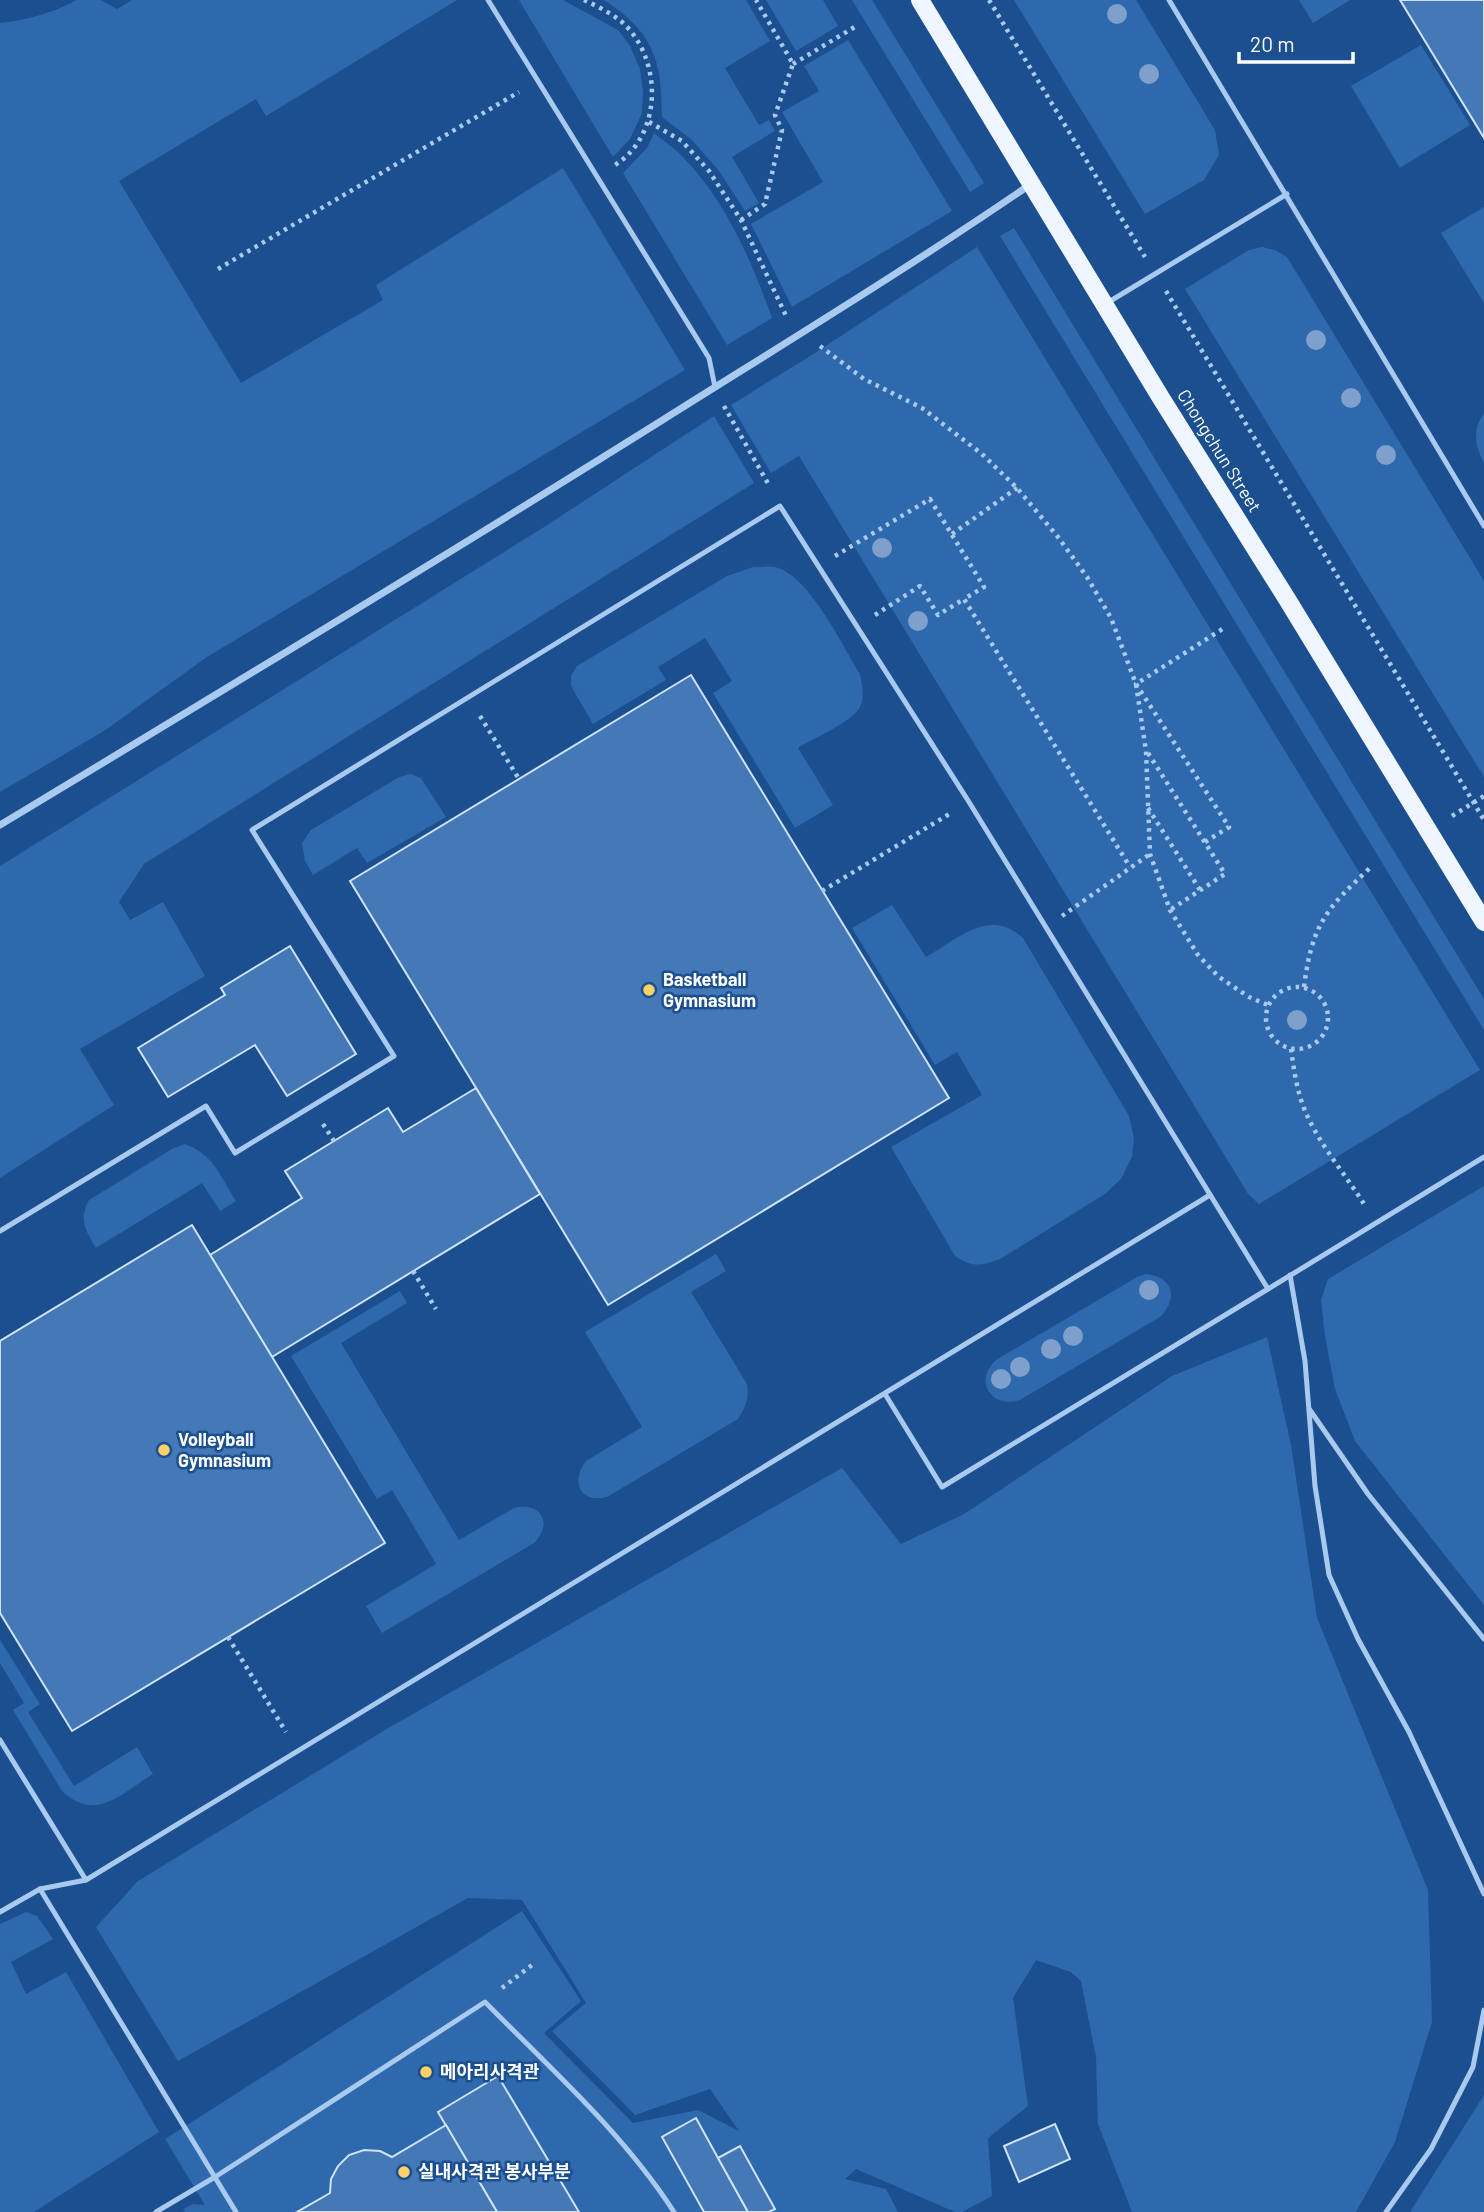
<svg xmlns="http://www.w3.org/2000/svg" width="1484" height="2212" font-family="Barlow,'Noto Sans KR',sans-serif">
<rect width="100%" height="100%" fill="#1b4f8f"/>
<g fill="#2e69ad">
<path d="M77,0h24l16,9 15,-9h325l-191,116 -10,-17 -137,82 122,202 142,-83 -7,-15 187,-117 122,202 -478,287 -103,74 -104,61v-769c28,-3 52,-10 77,-23z"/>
<path d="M519,0h44l55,30 12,16 10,23 3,23 -1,21 -12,26 -17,18z"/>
<path d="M604,0h142l24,41 -45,27 34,57 10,-5 6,11 -43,26 27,46 -14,8 -26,-40 -27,-31 -30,-23c0,-58 -9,-85 -58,-117z"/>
<path d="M766,0h57l15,26 -42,25z"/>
<path d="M852,0h20l112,183 -14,9z"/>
<path d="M1014,0h122l79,130 4,25 -15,25 -59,34z"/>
<path d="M1299,0h51l-37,23z"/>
<path d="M848,40l104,171 -160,96 -41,-83 72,-42 -41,-70 37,-21 -15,-25z"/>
<path d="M1421,45l49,80 -70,43 -49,-82z"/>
<path d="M654,133c9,8 21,15 29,24 44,46 68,103 89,161l-45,27 -104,-172 24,-25z"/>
<path d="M1484,207v96l-43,-70z"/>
<path d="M1014,228l470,771v31l-484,-794z"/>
<path d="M977,247l503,823 -221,134 -11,-10 -449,-738 -28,17 -40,-68 84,-52z"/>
<path d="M1262,247l13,3 12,7 197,324v196l-299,-488 64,-39z"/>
<path d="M1484,413v50c-9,-16 -12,-34 0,-50z"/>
<path d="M714,416l40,67 -610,381 -25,38 11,18 33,-18 42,74 -125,73 34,56 -114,73v-312l541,-337z"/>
<path d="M753,567c7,0 16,-1 22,0 34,8 67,78 85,107 2,11 5,23 0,33 -9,16 -46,31 -62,41l35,57 -38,23 -82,-135 19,-12 -27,-43 -47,29 8,13 -73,44 -22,-38v-10l6,-10 150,-90z"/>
<path d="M411,774l10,4 25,39 -79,46 -10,-15 -44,27 -8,-14 -3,-18 9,-13 88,-53z"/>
<path d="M892,905l34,52c32,-18 63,-50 97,-19l106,178 5,22 -2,19 -11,22 -16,15 -103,64c-19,8 -30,10 -47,-2l-64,-109 91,-52 -25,-43 -22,13 -83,-137z"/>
<path d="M185,1144c29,11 35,32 51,57l-16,10 -18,-28 -106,65c-10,-17 -18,-29 -7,-48l83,-51z"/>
<path d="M1484,1186v419l-129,-164 -20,-52 -10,-53 -4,-36 7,-21z"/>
<path d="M716,1254l10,17 -35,21 56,92c2,14 -1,23 -9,35l-131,78c-27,7 -37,-15 -21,-36l56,-34 -57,-95z"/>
<path d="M1146,1274c27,3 33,24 14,43l-140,83c-29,9 -47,-19 -24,-40l141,-83z"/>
<path d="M400,1291l7,12 -66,40 118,197 55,-32c26,-7 40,15 20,35l-152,90 -16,-27 70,-42 -44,-74 -15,9 -86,-143z"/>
<path d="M1267,1337l24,108 26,173 111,272 4,132 -37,120 -39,70h-224l-34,-88 -2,-67 -15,-76 -10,-9 -35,-12 -23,38 15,108 -40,32 4,58 -30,16h-7l-99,-43 -11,10 41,10 12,23h-713l-2,-3 10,-5 12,1 -40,-66 357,-228 59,90 -37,32 89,90 65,-13 41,21 -29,-42 -75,26 -83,-84 34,-28 -64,-103 -54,-2 -290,163 -82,-134 42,-46 247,-151 457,-262 59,76 63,-30 208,-138z"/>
<path d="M0,1640l40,64 -12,8 46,74 63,-39 16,27c-31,19 -57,49 -91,17l-49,-81 11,-7 -24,-40z"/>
<path d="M26,1912l11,4 16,23 -42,23 15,32 40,-22 93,160 -125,80h-34v-288z"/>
<path d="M1484,2095v117h-74z"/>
</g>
<g fill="#4478b7" stroke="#cfe3fa" stroke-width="2">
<path d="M1400,0h84v138z"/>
<path d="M691,675l258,423 -341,207 -258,-424z"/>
<path d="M290,946l66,108 -69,42 -32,-51 -87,52 -30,-49 87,-53 -4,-7z"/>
<path d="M476,1088l64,106 -268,163 -62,-102 92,-57 -17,-27 103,-63 15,24z"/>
<path d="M192,1225l193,318 -313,188 -72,-118v-272z"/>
<path d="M498,2076l81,136h-82l-59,-100z"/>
<path d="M696,2118l22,40 30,54h-44l-42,-75z"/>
<path d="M1055,2124l15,35 -51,23 -15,-36z"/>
<path d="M446,2125l51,87h-200l33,-19 1,-14 7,-13 11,-11 15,-5 16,1 12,6z"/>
<path d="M740,2146l35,63 -6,3h-21l-30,-54z"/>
</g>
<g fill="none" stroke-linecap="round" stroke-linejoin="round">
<g stroke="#a9c9ee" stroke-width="4.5" stroke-dasharray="3.5 5" stroke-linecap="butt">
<path d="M584,0c13,6 27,13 38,22 41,37 41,113 -7,143"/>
<path d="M989,0l156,257"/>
<path d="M793,64l65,-39"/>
<path d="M649,122l33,19 27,30 32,49 46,98"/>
<path d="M741,220l24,-16 17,-74 -7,-15 18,-51 -37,-64"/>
<path d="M218,269l301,-177"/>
<path d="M1166,291l318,529"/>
<path d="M820,346l44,33 58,29 60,46 35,34 41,49 29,40 24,41 25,66 10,67 4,103 20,56 28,45 21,22 30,20 19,8"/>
<path d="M724,406l46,81"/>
<path d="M952,534l65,-46"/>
<path d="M835,556l95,-57 54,88 -20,12 166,268"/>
<path d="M875,615l45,-29 18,29 26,-16"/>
<path d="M480,716l39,63"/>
<path d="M1148,753l77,121 -55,36"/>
<path d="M1148,808l52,82"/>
<path d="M1452,816l32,-20"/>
<path d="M1205,842l24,-15 -93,-143 88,-56"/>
<path d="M822,891l129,-78"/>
<path d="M1062,916l88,-62"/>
<circle cx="1297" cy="1018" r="31"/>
<path d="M1304,987c8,-63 22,-78 67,-120"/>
<path d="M1291,1049c3,21 6,44 15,64 14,32 39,61 58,91"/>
<path d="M323,1124l11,17"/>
<path d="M413,1271l23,38"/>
<path d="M228,1637l58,95"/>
<path d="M502,1988l30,-23"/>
</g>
<g stroke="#a9c9ee" stroke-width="5">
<path d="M488,0l221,358 6,29"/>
<path d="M1169,0l315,526"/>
<path d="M1107,303l180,-109"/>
<path d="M0,1231l206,-125 29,47 159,-97 -142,-226 528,-324 189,296 299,487 216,-132"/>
<path d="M1290,1275l15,86 10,125 14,89 29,64 51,93 75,162"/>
<path d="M885,1394l57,93 326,-198"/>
<path d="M1310,1410l58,84 116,145"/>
<path d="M0,1740l86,140 1124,-685"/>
<path d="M40,1889l196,323"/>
<path d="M0,1912l40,-23 46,-9"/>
<path d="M156,2212l59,-35 270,-175c65,66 138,131 189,210"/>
<path d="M1386,2212l45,-63 42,-82 11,-57"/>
</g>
<path stroke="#a9c9ee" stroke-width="7" d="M0,825c221,-133 442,-267 661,-404 124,-78 249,-154 370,-237"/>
<path stroke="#f0f6ff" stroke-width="18" d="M920,0l241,398 126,201 197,323"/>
</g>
<g fill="#7ea0ca">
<circle cx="1117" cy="14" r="10"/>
<circle cx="1149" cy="74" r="10"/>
<circle cx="1316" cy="340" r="10"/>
<circle cx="1351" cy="398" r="10"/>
<circle cx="1386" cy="455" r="10"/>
<circle cx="882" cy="548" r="10"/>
<circle cx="918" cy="621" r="10"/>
<circle cx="1297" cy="1020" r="10"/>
<circle cx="1149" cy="1290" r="10"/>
<circle cx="1073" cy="1336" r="10"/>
<circle cx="1051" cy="1349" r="10"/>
<circle cx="1020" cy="1367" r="10"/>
<circle cx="1001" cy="1379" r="10"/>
</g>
<g fill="#ffd166" stroke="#1b4f8f" stroke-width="2.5">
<circle cx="649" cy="990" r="7"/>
<circle cx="164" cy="1450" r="7"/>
<circle cx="426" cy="2072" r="7"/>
<circle cx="404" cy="2172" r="7"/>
</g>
<g text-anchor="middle" stroke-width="5" stroke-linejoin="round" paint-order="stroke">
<g font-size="18" fill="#fff" stroke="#1b4f8f">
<text transform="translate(1219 451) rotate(58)" y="6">Chongchun Street</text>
</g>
<g font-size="18" font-weight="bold" fill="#fff" stroke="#1b4f8f" text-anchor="start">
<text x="663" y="986">Basketball<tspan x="663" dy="21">Gymnasium</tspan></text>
<text x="178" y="1446">Volleyball<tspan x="178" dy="21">Gymnasium</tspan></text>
<text x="440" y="2078">메아리사격관</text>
<text x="418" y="2178">실내사격관 봉사부분</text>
</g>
</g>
<path d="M1239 52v10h114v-10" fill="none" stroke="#ffffff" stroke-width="3.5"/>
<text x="1250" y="52" font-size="21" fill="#ffffff" stroke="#1b4f8f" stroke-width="5" paint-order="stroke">20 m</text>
</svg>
